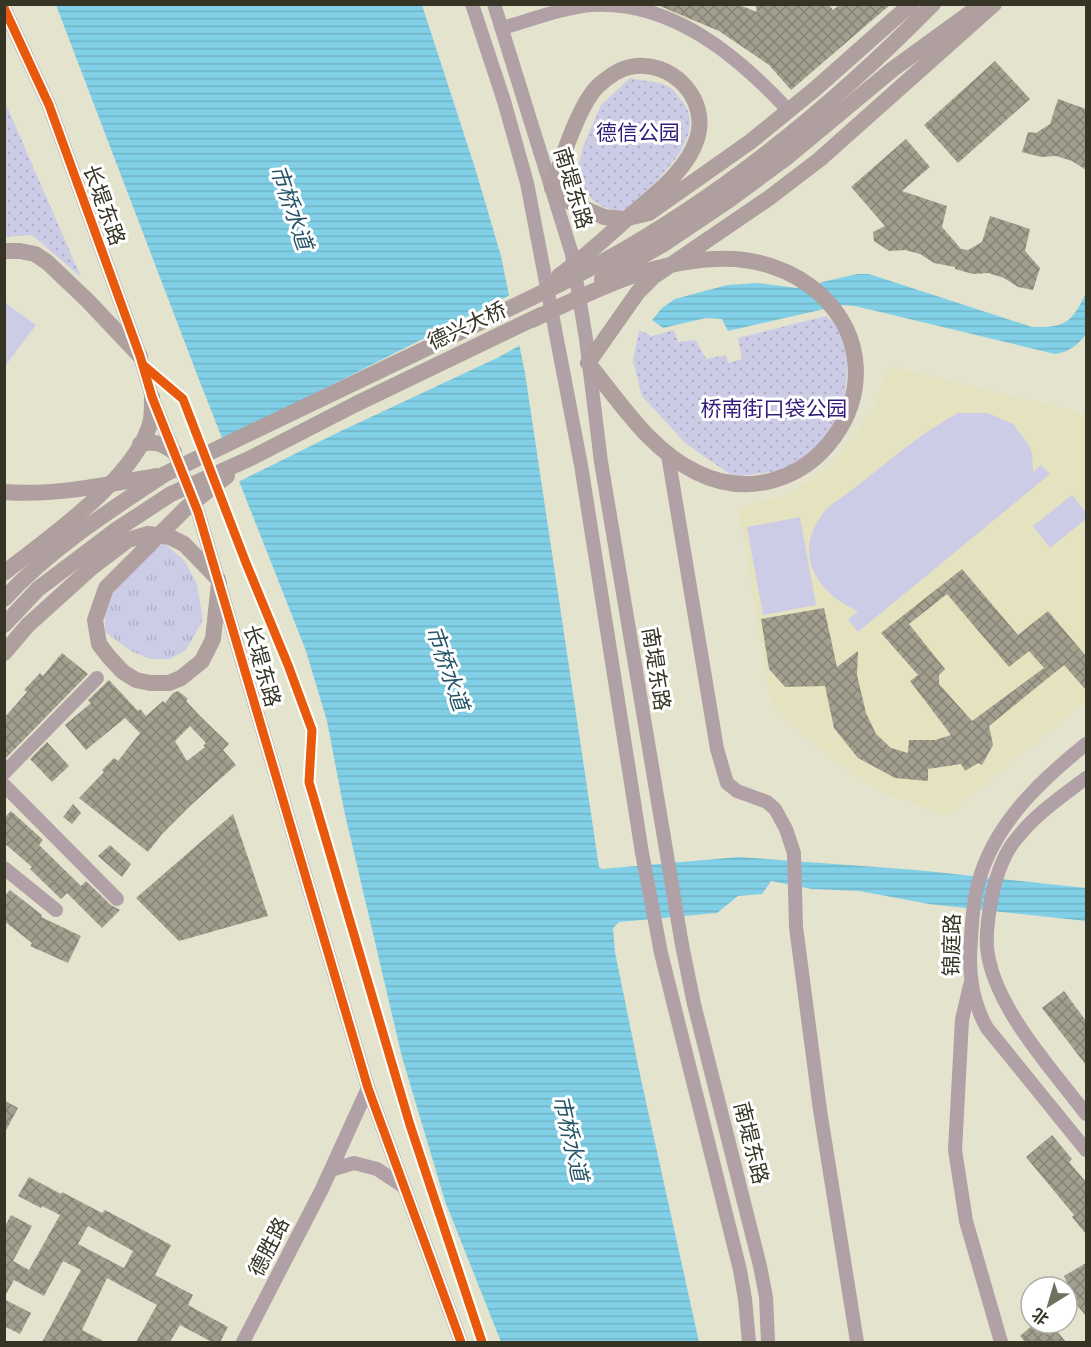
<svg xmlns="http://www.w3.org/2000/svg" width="1091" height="1347" font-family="Ubuntu,'Noto Sans SC',sans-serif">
<defs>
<pattern id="grass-tufts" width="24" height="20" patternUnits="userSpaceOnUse" patternTransform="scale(1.5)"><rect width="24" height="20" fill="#cdcce7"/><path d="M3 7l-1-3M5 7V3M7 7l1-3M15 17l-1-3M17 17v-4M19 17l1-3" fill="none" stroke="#b1b0c6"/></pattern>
<pattern id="park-dots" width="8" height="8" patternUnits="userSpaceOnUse" patternTransform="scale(1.5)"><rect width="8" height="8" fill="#cdcce7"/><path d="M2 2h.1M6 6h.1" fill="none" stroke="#b1b0c6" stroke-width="1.8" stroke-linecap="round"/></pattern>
<pattern id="water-rules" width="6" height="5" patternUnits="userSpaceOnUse" patternTransform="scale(1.5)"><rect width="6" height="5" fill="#81d0e7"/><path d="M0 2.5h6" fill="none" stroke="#70b3c6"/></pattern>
<pattern id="building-cross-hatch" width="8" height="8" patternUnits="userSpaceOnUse" patternTransform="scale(1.5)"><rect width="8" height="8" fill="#a39f8f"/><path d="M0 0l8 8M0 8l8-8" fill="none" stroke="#868275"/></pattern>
</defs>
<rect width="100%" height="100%" fill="#e4e3cd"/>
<path fill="#e5e3bf" d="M889,366l193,47 4,-6v294l-140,115 -56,-22 -39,-21 -61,-49 -19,-20 -32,-196 49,-13 41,-27 30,-37 15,-24z"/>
<path fill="url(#grass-tufts)" d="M164,543l20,17 13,24 6,36 -17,30 -16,9h-20l-19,-8 -26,-19v-30l37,-42z"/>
<g fill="url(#park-dots)">
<path d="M630,78c12,3 30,3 41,10 4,3 8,10 12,14 28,37 -35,87 -59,109 -29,-2 -34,-12 -47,-35l5,-27 19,-44z"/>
<path d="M4,102h1l76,175 -49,-42 -27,2z"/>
<path d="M826,316l7,6 16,24 -5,63 -29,45 -29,16 -52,7 -49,-34 -43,-47 -9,-35 6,-31 13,6 22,-6 4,12 18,-2 10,19 20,-4 2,8 14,-4 -4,-21z"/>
</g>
<g fill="#cdcce7">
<path d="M4,302l32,23 -31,41h-1z"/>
<path d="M958,413h30l25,11 15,20 4,9 1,19 8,-7 9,9 -192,158 -10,-12 10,-9c-40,-17 -65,-55 -37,-95 7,-11 22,-19 32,-27 34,-26 67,-56 105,-76z"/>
<path d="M1072,495l14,17v7l-36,29 -17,-22z"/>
<path d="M800,517l16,88 -53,10 -16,-88z"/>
</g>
<g fill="url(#water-rules)">
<path d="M56,5h366l53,163 26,88 24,117 74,494 3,2 137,-12 178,13 169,18v33l-157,-17 -70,-13 -47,-2 -41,-8 -9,13 -24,2 -21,17 -98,9 -6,6 2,24 24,118 60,272h-198l-56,-141 -43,-144 -58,-247 -17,-89 -21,-70 -108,-274z"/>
<path d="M857,274h12l163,53c34,1 40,-5 54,-34v41c-7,10 -18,19 -31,20l-200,-48 -13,-1 -114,26 -6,-12 -16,-1 -43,10 -11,-8 10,-12 13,-9 52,-14 31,-2 39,5z"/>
</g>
<path fill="#e4e3cd" d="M512,294l10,50 -23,13 -160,75 -103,51 -16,-42z"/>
<g fill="url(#building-cross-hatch)" fill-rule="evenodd">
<path d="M655,4h82l20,8 -2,-8h73l5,6 7,-6h51l-100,86 -22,-25 -50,-34z"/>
<path d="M995,61l35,38 -72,64 -34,-38z"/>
<path d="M1058,99l28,10v61l-14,-9 -16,-5 -15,1 -19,-5 6,-20 8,1 14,-9z"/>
<path d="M906,139l24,28 -28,24 45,15 -5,21 19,22 7,1 14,-8 8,-26 40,13 -5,22 15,17 -7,22 -15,-3 -14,-9 -16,-5 -15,1 -18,-5v-2l-21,-4 -14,-9 -15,-4 -16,1 -15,-10 -1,-9 12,-6 -34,-39z"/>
<path d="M962,569l56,66 30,-24 38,45v34l-22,-25 -75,61 4,19 -11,20 -4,-2 -13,8 -4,-7 -33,5v12l-33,-3 -37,-20 -24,-30 -9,-42 -40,1 -16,-18 -8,-50 63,-11 13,59 21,-16 -1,24 9,38 10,21 15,14 17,5 1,-13h26l16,-5 -41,-54 8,-6 -37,-42zM947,594l62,73 20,-16 15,17 -72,53 -33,-37v-9l6,-6 -36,-45z"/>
<path d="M62,653l26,21 -84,86v-42l23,-26 -3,-2 16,-17 3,3z"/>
<path d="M109,680l29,31 2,-2 6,7 17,-15 2,2 8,-10 5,-2 10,8 -2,2 14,15 29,28 -6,6 13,15 -45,40 -29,29 -14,18 -69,-54 25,-26 -2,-2 12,-12 4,3 22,-28 -15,-15 -39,32 -21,-25 26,-22 -3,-3zM190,726l16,17 -3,3 2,1 -18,14 -12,-20z"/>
<path d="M47,742l22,24 -17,16 -22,-23z"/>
<path d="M73,804l8,9 -9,11 -9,-7z"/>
<path d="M11,811l32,29 -4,5 42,41 5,-5 25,24 9,5 -18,18 -35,-35 -6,6 -31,-30 2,-2 -28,-24v-25z"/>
<path d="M233,814l35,102 -89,25 -43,-43z"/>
<path d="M110,845l21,19 -9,13 -24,-21z"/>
<path d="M10,890l32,25 -1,2 40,19 -13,27 -38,-17 2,-3 -28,-22v-24z"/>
<path d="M1064,991l22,30v44l-44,-57z"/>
<path d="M4,1100l14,8 -14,26z"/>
<path d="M1052,1135l20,24 -3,3 17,20v52l-14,-17 2,-2 -48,-58z"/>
<path d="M29,1177l32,17 1,-2 40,21 3,-3 66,35 -16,30 38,20 -5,10 40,22 -8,15h-8l-32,-17 -10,17h-34l21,-37 -50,-27 -25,52 23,12h-63l39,-72 -18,-9 -19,35 -30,-16 -10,18v-70l7,-13 21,11 -19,35 16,9 31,-55 -18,-9 -1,2 -23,-12zM88,1226l45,25 -9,17 -46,-24z"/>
<path d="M1086,1263v53l-16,-19 2,-3 -8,-18z"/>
<path d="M4,1299l27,14 -11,21 -16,-8z"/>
<path d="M1035,1323h15l16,19h-41l-5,-6z"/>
</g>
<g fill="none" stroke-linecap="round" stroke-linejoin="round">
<g stroke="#b1a0a6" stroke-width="14">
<path d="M472,4l32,97 23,82 54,282 61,388 19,100 79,317 5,29 4,43"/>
<path d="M494,4l78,250 14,85 15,123 81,483 12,59 66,262 6,31 2,45"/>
<path d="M4,8l45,97 91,251 12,41 46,115 170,576 93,254"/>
<path d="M502,28c29,-8 59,-20 89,-23 80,-5 146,50 197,105"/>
<path d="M668,455l49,294 10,34 10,8 30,11 8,7 11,20 8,24 2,74 24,183 37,232"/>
<path d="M1086,744c-46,37 -93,81 -108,140 -5,18 -6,36 -7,55 -3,31 0,61 16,89l99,122"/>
<path d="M4,773l93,-95"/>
<path d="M1086,778c-24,18 -50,36 -69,60 -13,15 -21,39 -25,58 -3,15 -6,35 -5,51 5,58 65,122 99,167"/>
<path d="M4,785l113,114"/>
<path d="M4,868l52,42"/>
<path d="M970,985l-8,35 -7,130 11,71 35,121"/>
<path d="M331,1170l23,-7 23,6 27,18"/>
<path d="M243,1342l79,-153 46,-101"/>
</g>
<g stroke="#af9f9f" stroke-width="16">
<path d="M4,251h16l15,3 12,8 41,39 52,55"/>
<path d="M559,276c26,-19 49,-40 73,-62 24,-21 55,-44 65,-75 13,-40 -26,-81 -67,-72 -11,2 -23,11 -31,18 -20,18 -38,77 -47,103l18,14 34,15 20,2 25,-6 101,-71 65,-53 96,-85"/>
<path d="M602,279l60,-34 67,-45 57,-42 107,-89 88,-64"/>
<path d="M532,320c58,-28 119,-59 184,-61 38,-2 77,10 105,36 92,87 -15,232 -125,177 -46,-22 -76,-70 -108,-109l50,-71 15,-15 116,-79 51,-39 174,-155"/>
<path d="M140,444c14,-3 22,-1 34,8"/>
<path d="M4,492c51,4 102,-7 152,-16"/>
<path d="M4,573c44,-35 134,-96 147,-153 1,-7 1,-16 1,-23"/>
<path d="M219,583l-6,56 -11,22 -21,17 -12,5h-19l-14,-3 -13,-8 -14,-15 -10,-13 -4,-24 11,-32 80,-80 41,-32"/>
<path d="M4,599c46,-50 105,-88 161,-125l395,-190c141,-70 263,-168 373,-280"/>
<path d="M4,625l34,-36 78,-59 55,-36 80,-36 105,-54 185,-89"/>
<path d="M4,653l24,-28 62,-56 38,-29 20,-6 22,3 14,7 34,35"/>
</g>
<g stroke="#fff" stroke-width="13">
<g id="cycleway">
<path d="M4,8l45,97 91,251 12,41 46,115 170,576 93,254"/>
<path d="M143,365l40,34 63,164 42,102 24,65 -3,52 101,343 72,217"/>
</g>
</g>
<use href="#cycleway" stroke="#e8590c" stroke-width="9"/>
</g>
<g text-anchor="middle" stroke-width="6" stroke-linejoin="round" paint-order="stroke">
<g font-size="21" fill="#321c7a" stroke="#fff">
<text x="638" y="140">德信公园</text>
<text x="774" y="416">桥南街口袋公园</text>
</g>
<g font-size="21" fill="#353425" stroke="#fff">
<text transform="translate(573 188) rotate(73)" y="7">南堤东路</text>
<text transform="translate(104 205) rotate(70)" y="7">长堤东路</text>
<text transform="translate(467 326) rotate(-25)" y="7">德兴大桥</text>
<text transform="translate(262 666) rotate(74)" y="7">长堤东路</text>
<text transform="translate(656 669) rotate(81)" y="7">南堤东路</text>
<text transform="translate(952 945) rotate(-89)" y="7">锦庭路</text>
<text transform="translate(751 1143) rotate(76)" y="7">南堤东路</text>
<text transform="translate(269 1247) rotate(-63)" y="7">德胜路</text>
</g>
<g font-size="22" font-style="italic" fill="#265567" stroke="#fff">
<text transform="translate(292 207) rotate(71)" y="8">市桥水道</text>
<text transform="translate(448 668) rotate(71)" y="8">市桥水道</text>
<text transform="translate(571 1138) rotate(77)" y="8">市桥水道</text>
</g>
</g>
<rect width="1091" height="1347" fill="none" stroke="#353425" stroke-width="12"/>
<g transform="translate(1049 1305) rotate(217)"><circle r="28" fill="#ffffff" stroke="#aeaea8" stroke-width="1.5"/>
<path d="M0-4.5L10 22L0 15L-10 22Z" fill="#727160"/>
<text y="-9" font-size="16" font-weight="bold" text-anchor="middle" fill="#353425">北</text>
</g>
</svg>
